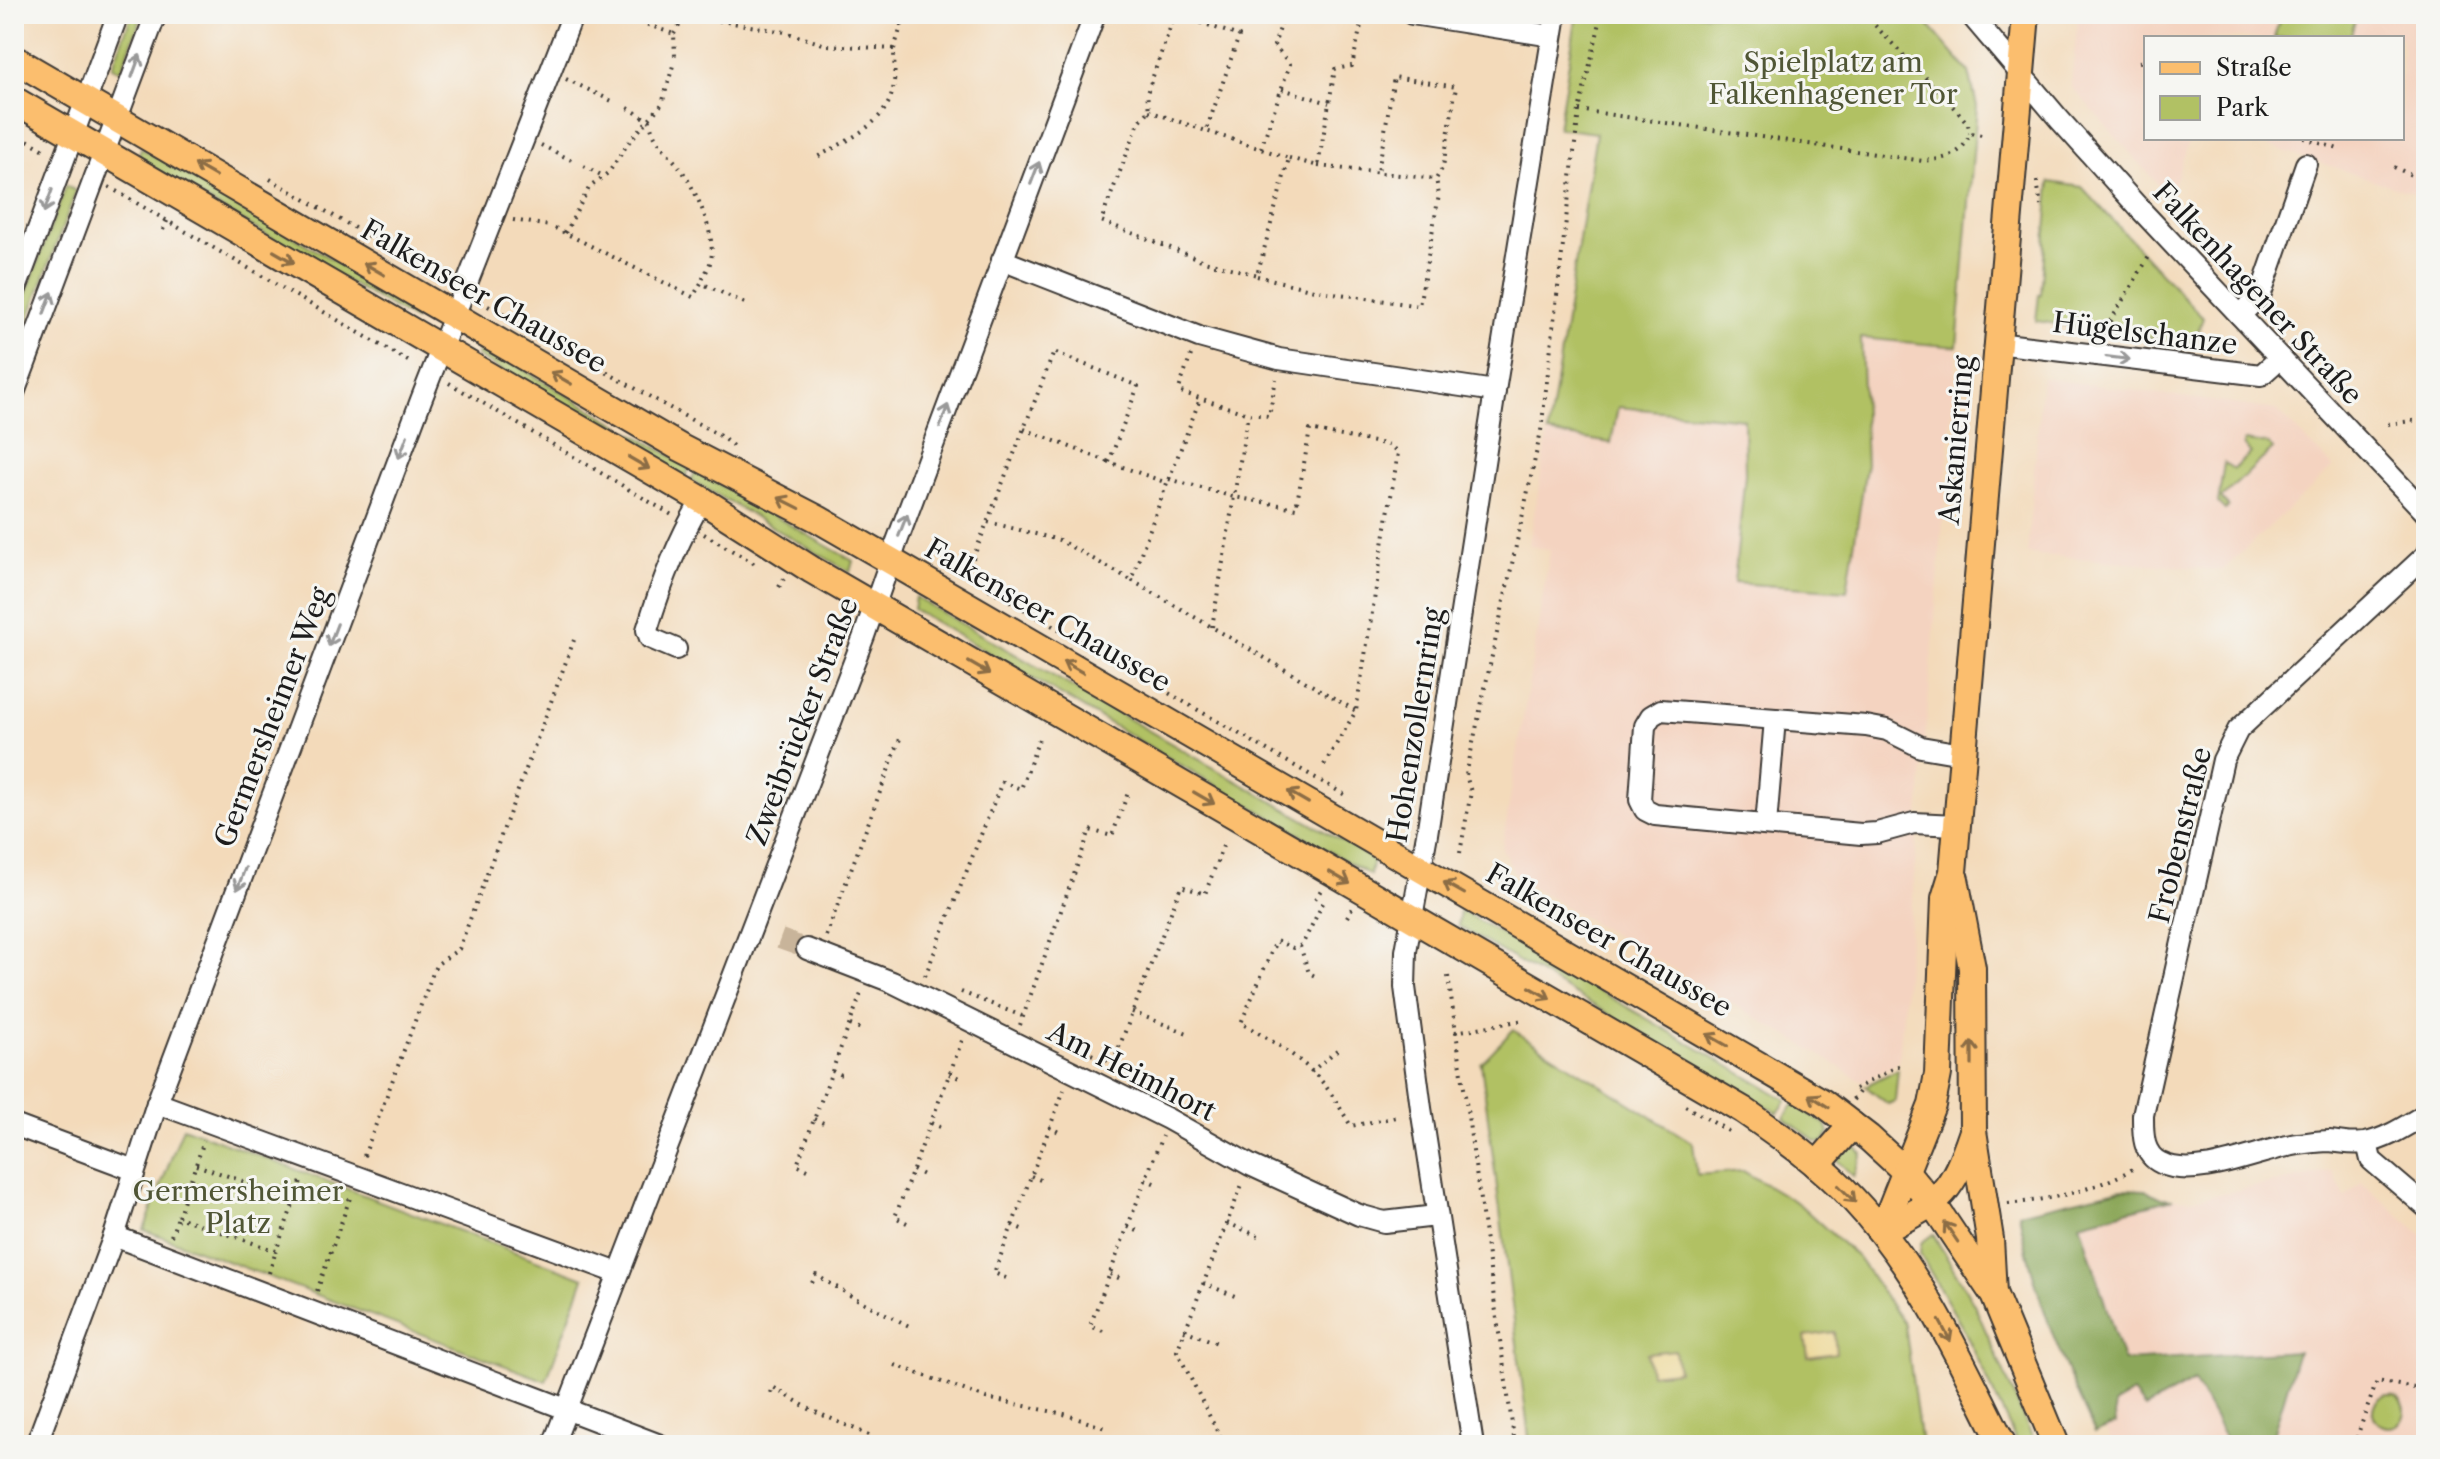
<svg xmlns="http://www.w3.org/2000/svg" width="2440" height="1459" font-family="'Libre Caslon Text',serif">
<rect width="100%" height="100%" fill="#f6f6f2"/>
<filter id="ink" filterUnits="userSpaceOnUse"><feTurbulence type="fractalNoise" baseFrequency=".0125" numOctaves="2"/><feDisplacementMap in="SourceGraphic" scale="16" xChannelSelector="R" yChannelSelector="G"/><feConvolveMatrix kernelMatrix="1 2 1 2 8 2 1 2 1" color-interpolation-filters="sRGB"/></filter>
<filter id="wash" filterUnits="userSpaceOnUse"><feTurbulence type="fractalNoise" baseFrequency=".006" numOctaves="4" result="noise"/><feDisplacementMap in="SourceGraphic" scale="32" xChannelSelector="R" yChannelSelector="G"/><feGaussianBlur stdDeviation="1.8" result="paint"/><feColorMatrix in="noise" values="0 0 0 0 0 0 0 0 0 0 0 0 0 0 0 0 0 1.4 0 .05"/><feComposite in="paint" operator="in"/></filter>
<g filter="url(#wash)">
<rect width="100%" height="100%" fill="#f3daba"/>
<g fill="#f4d3c0">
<path d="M2078,14h316l32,12v191l-11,-5 7,-16 -178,-58h158v-100h-256v100h44l-20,60 -99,-112z"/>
<path d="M1861,338l96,9 -58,715 -37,20 -38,-25 -306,-178 -16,-31 48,-297 -21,-6 19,-112 63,10 7,-36 127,12v55l121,-7z"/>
<path d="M2042,378l235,32 56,57 -110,103 -196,-16z"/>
<path d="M2333,1171l12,27 16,-16 65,56v207h-156l28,-94 -175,11 -43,-139 93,-24 16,1z"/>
<path d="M2194,1380l35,65h-115l-9,-16 11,-6 -2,-19 19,-12 13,15z"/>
</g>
<g fill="#b1c164" stroke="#666e40" stroke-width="2">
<path d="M132,14h11l-22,57 -9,-4z"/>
<path d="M1577,14h342l50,58 8,34 -20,241 -96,-9 5,129 -19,124 -113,-8 11,-109 -1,-55 -126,-12 -7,36 -63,-10 48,-300 -38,-5z"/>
<path d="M2281,14h76l-7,24h-76z"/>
<path d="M141,148l276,161 -3,11 -277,-160z"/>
<path d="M2050,182l32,5 121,131 -10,26 -157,-23 3,-26 2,-1z"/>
<path d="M66,186l10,5 -62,167v-31z"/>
<path d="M480,344l210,123 -5,10 -208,-121z"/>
<path d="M2244,441l24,3 5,5 -52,49 7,8 -3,4 -7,-7 6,-40 10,6 17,-16 -8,-8z"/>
<path d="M696,471l157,90 -3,11 -159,-92z"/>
<path d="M915,597l458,262 -3,16 -457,-266z"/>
<path d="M1460,910l327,190 -9,13 -320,-187z"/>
<path d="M1513,1030l180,113 4,32 46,-4 56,33 59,54 47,67 16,120h-391l-49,-382z"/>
<path d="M1898,1069l-3,32 -7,3 -23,-18z"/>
<path d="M1794,1104l32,21 3,8 -6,9h-6l-33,-24z"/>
<path d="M183,1127l401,151 -38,103 -402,-151z"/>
<path d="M1852,1144l10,10 -8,23 -17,-17z"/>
<path d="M1933,1234l41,70 60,137 -1,4h-15l-53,-113 -45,-78 1,-11z"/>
<circle cx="2389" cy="1411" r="16"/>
</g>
<path fill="#8ca75a" stroke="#54623b" stroke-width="2" d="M2122,1189l23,1 17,8 11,1 -93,24 43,138 175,-10 -28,94h-41l-35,-64 -49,27 -12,-15 -19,11 2,20 -21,9c-33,-71 -63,-143 -76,-220z"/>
<g fill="#eeda9e" stroke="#857b5d" stroke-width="2">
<path d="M1834,1332l2,21 -28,4 -3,-21z"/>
<path d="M1675,1350l3,21 -28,3 -3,-21z"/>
</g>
</g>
<g filter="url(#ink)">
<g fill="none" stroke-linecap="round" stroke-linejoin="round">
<path stroke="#c8b49a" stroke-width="20" stroke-dasharray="20 10" stroke-linecap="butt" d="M780,939l27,10"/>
<g stroke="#3c3834" stroke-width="24">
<g id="minor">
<path d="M1412,14l140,22"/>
<path d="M1970,14l89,105 80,89 287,305"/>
<path d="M1002,260l197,77 80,22 216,32"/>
<path d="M14,294l104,-280"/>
<path d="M2240,315l20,-19 46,-132"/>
<path d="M1997,343l264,32 19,-17"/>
<path d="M14,393l142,-379"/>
<path d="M2426,555l-188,175 -15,30 -80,355c0,18 -1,39 18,48 35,18 100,-14 137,-19 10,-1 21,-3 31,-3 13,1 23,4 36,2 22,-4 42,-18 61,-29"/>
<path d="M676,649l-26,-11 -3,-8c14,-46 30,-89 55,-130"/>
<path d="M1766,825l9,-106"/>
<path d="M1956,825l-42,-2 -37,10 -16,1 -206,-19 -10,-5 -5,-10 5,-74 6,-10 10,-6 205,16 21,4 34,17 41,7"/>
<path d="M807,949l85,33 276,137 82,46 109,50 25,7 52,-6"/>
<path d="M157,1103l461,170"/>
<path d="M14,1125l120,45"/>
<path d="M2367,1143l4,17 55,47"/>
<path d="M114,1236l546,209"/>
<path d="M36,1445l78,-209 43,-133 264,-703 152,-386"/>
<path d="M553,1445l311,-809 32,-92 199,-530"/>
<path d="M1473,1445l-52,-337 -16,-121 1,-36 21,-117 68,-443 61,-377"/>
</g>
</g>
<g stroke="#3c3834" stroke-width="30">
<g id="major">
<path d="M14,59l667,389 137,71 73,42 931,541 47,36 36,33 28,33 61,91 62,150"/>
<path d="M14,100l688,400 110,70 931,540c39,27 78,54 110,89 67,71 107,159 150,246"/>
<path d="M1955,879l17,89 1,163 17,108 3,54"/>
<path d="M1817,1165l35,-40"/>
<path d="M1882,1231l50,-126 6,-31 7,-176 8,-26 73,-858"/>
<path d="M1882,1231c57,-31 68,-32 90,-97"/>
</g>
</g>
<g stroke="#3c3834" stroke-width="4" stroke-dasharray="2 6" stroke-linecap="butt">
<path d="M617,14l57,20 1,22"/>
<path d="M1050,14l18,7"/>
<path d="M1175,14l-28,79 2,18 -10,11 -38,99 103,40 53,14 32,-117 -83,-27 33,-95 -63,-22"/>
<path d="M1864,14l95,99 9,11 2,9"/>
<path d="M14,30l10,6"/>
<path d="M674,34l12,-19 99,17 41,13 68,4c0,14 2,31 -2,44 -8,32 -48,49 -75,64"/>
<path d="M894,49l11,-35"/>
<path d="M2139,62l7,-1"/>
<path d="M566,79l48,23"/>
<path d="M1282,89l47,14"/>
<path d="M628,108l22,13c3,22 21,33 33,51 14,21 33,63 28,88 -2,8 -7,15 -10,23"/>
<path d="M1579,110l344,51c21,-2 39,-4 47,-28l12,2"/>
<path d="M1149,111l57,20"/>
<path d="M14,132l32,19"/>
<path d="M2304,138l34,11"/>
<path d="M541,145l30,15"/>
<path d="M1261,148l29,-84 -16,-19 11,-31"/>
<path d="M1289,158l29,8 17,-97 17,-3 11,-50"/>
<path d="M584,166l19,10"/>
<path d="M1318,166l118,13 7,-12 13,-80 -62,-10 -16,95"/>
<path d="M2394,167l32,15"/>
<path d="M270,179l176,102"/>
<path d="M2037,181l4,25"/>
<path d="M109,187l304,177"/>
<path d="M513,220l37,6"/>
<path d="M555,228l138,69 8,-14 48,22"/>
<path d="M163,230l5,-11"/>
<path d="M565,233l24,-45 20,-16 20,-30 33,-38 12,-42"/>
<path d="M1257,276l57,14 105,16 20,-111 -3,-16"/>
<path d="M481,302l239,134 17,13"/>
<path d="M2102,335l48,-80"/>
<path d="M1191,355l-12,34 2,3 67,22 21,2 7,-37"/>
<path d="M449,383l223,132"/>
<path d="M2388,424l38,-5"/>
<path d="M1024,429l85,33"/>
<path d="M1169,479l65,18 62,11 14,-78 80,15 8,8 -42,258"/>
<path d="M1169,479l31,-80"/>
<path d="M988,522l71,18 72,40"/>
<path d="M704,534l51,30"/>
<path d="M970,566l84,-214 84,34 -29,76 58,21 -36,97 225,131 -35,59"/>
<path d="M779,587l6,-10"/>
<path d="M989,589l356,206"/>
<path d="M1212,627l36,-213"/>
<path d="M1460,853l11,-61 -5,-17 75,-344 38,-321 23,-96"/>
<path d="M1315,899l6,-9"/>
<path d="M1323,903l-21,42 -9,3 -17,-7 -35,82c30,17 65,37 86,65 9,12 16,25 24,38l45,-9"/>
<path d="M1347,917l5,-9"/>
<path d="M826,936l75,-200"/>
<path d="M1300,946l9,27 10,5"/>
<path d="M925,976l77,-194 19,7 18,-50"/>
<path d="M1448,976l67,469"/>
<path d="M961,992l61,24"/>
<path d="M1132,1012l58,22"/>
<path d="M850,1025l12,4"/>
<path d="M1020,1025l70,-195 22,6 17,-46"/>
<path d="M1455,1032l69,-12"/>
<path d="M1069,1045l44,18 68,-177 24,8 18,-48"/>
<path d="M832,1071l12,5"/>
<path d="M1311,1072l26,-22"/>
<path d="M949,1074l13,5"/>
<path d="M1855,1089l49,-26"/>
<path d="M1853,1100l6,-8"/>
<path d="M1685,1106l47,27"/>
<path d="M814,1119l12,5"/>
<path d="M931,1123l12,5"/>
<path d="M1049,1127l12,6"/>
<path d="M364,1156l72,-191 23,-16 115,-309"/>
<path d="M196,1165l99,34 -19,52 -98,-34 26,-76"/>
<path d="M808,1170l-11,-5 65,-174"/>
<path d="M913,1170l12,6"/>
<path d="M1031,1176l12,5"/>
<path d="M1145,1179l13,6"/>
<path d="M295,1199l7,-21"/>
<path d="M2008,1204c45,-5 89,-14 128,-37"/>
<path d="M907,1223l-12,-6 68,-179"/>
<path d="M1227,1223l32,13"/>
<path d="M1012,1225l12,5"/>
<path d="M1128,1227l12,5"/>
<path d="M171,1236l7,-19"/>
<path d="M269,1273l7,-22"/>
<path d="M1110,1274l13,6"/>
<path d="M1006,1278l-12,-5 70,-183"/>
<path d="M812,1283l4,-8 37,22 56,29"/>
<path d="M1203,1283l32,13"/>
<path d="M317,1291l34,-96"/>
<path d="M1184,1330l33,13"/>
<path d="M1103,1331l-13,-5 72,-190"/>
<path d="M895,1365l91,33 78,16 41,14"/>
<path d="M771,1393l2,-6 38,23 58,25"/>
<path d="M1224,1445l-47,-94 66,-169"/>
<path d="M2354,1445l23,-64 49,9"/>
</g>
<use href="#minor" stroke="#fff" stroke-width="20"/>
<use href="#major" stroke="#fbbe6e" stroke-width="26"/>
</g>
<defs><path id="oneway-shaft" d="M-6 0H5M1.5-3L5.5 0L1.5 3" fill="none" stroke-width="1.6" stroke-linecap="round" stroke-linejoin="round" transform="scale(2)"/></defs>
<g stroke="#999">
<use href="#oneway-shaft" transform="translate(136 66) rotate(-70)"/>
<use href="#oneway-shaft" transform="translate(1035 173) rotate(-69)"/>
<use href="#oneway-shaft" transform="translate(48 201) rotate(110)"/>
<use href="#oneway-shaft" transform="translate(48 303) rotate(-69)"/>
<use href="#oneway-shaft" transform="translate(2118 358) rotate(7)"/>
<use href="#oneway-shaft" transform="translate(944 416) rotate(-70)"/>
<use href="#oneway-shaft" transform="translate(403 447) rotate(111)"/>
<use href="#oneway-shaft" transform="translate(903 525) rotate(-69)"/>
<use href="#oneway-shaft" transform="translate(333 635) rotate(111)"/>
<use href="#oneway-shaft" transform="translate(241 879) rotate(111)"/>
</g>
<g stroke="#8c6d45">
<use href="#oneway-shaft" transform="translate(205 170) rotate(-150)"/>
<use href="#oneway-shaft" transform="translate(284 257) rotate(30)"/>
<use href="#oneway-shaft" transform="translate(374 269) rotate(-150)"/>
<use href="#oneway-shaft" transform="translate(561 378) rotate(-150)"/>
<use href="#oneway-shaft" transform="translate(639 463) rotate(30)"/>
<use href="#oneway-shaft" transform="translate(789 503) rotate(-153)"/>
<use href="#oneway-shaft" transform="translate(1073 667) rotate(-150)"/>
<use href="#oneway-shaft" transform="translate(979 668) rotate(30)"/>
<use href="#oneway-shaft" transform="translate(1298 797) rotate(-150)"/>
<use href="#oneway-shaft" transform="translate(1204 798) rotate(30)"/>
<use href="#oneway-shaft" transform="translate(1340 878) rotate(30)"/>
<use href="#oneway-shaft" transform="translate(1454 888) rotate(-151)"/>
<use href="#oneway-shaft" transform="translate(1540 993) rotate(30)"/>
<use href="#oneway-shaft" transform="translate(1717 1040) rotate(-150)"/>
<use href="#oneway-shaft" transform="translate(1972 1053) rotate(-90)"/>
<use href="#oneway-shaft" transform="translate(1819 1101) rotate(-147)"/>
<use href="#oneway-shaft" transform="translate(1847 1194) rotate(45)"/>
<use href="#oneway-shaft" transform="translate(1951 1232) rotate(-124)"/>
<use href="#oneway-shaft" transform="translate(1945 1331) rotate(62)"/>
</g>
</g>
<g text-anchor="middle" stroke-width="6" stroke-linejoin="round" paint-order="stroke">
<g font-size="28" fill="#505635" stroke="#f6f6f2">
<text x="1833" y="72">Spielplatz am<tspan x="1833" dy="32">Falkenhagener Tor</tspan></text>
<text x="238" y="1201">Germersheimer<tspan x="238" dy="32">Platz</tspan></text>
</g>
<g font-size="28" fill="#1c1c1c" stroke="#f6f6f2">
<text transform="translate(2258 293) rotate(47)" y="10">Falkenhagener Straße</text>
<text transform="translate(484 296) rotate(30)" y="10">Falkenseer Chaussee</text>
<text transform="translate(2145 333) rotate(7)" y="10">Hügelschanze</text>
<text transform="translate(1956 440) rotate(-85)" y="10">Askanierring</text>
<text transform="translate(1048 615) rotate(30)" y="10">Falkenseer Chaussee</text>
<text transform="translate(272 717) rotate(-69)" y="10">Germersheimer Weg</text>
<text transform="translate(802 721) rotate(-69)" y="10">Zweibrücker Straße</text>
<text transform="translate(1415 725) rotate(-81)" y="10">Hohenzollernring</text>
<text transform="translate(2180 835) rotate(-76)" y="10">Frobenstraße</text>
<text transform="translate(1609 940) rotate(30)" y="10">Falkenseer Chaussee</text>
<text transform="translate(1132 1071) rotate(27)" y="10">Am Heimhort</text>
</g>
</g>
<rect width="2440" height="1459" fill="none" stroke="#f6f6f2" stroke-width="48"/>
<rect x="2144" y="36" width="260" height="104" fill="#f6f6f2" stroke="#9f9f9c" stroke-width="2"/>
<rect x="2160" y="62" width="40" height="12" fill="#fbbe6e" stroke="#9f9f9c" stroke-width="2"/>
<text x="2216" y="76" font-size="24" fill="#1c1c1c">Straße</text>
<rect x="2160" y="96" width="40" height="24" fill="#b1c164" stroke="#9f9f9c" stroke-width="2"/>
<text x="2216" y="116" font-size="24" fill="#1c1c1c">Park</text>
</svg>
